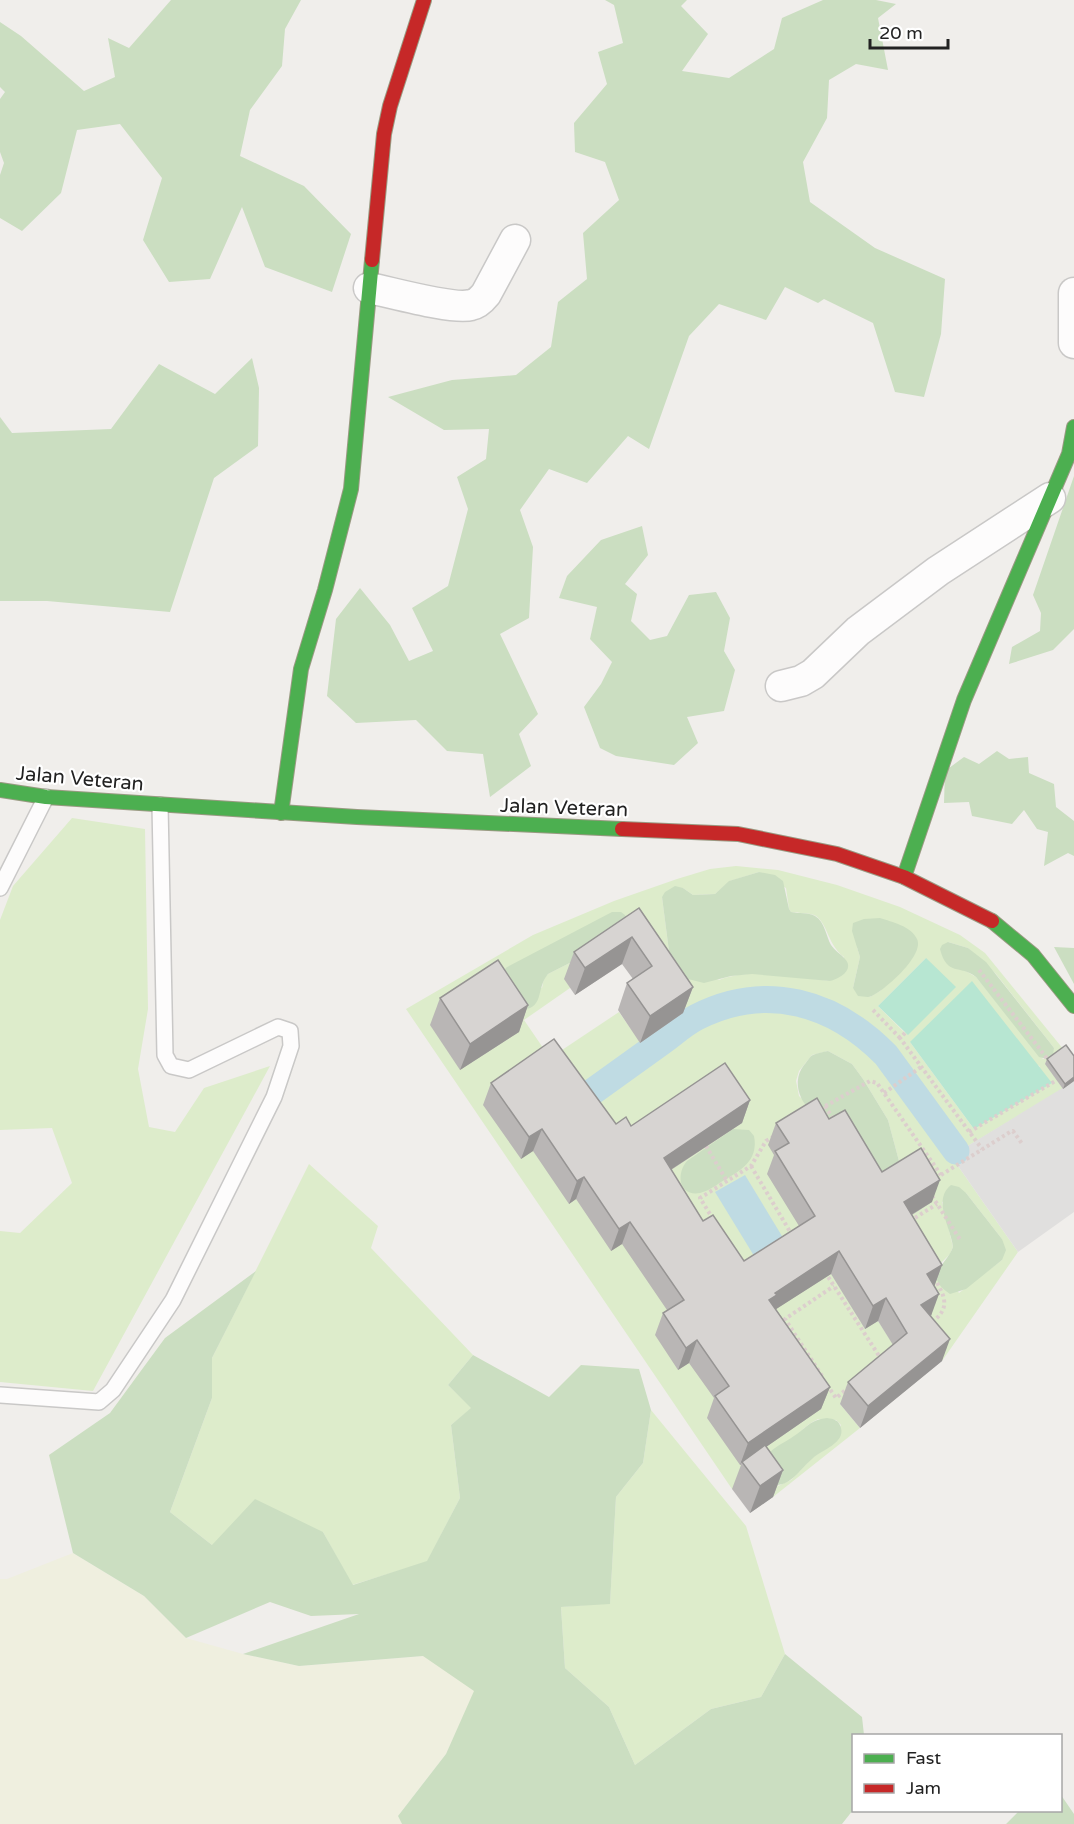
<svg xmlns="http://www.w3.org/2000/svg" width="1074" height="1824" font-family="'Varela Round',sans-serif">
<rect width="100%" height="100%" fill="#f0eeeb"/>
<path fill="#efefdf" d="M73,1553l71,43 42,42 57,16 56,12 125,-10 51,35 -29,63 -48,62 4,8h-402v-245h7z"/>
<g fill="#ddeccb" fill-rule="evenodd">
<path d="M72,818l73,11 3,180 -10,60 11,58 26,5 29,-44 66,-22 -177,325 -93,-9v-151l20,2 52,-50 -20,-55 -52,2v-210l13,-34z"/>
<path d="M736,866l42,4 59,15 63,22 60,28 25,18 79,97 -19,13 18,26 -112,67 67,96 -76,109 -20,-23 -82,66 20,24 -87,69 -18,-25 -23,17 -326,-480 127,-74 81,-34 63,-22 33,-10zM759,872l27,16 3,21 2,3c8,2 18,0 25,4 12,9 12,29 28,41l-14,24c-35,-3 -77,-14 -111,-1l-49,-21 -8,-62 21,-9 10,7 22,-1 15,-13zM629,935l11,107 -21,-30 -69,46 -26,-38 46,-32zM613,941l-65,33 -4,4 -2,10 -35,-21zM948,942l20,6 28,26 55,70 3,4 -4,10 -7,1 -67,-82 -12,-7zM857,947l44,25 -21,19 -10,6 -17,-9 7,-31zM926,958l-21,75 -27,-27zM910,1042l130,24 -66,63zM828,1051l24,13 11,15 25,41 11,41 -69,-43h-8l-23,-22 -3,-15 3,-10 13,-16zM781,1165l149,151 -39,25 -13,-20 -13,7 -38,-61 -66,39 8,27 -51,12 89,-106zM966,1193l36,46v21l-43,33 -18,-30 9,-9 3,-7 -11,-45zM818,1419l18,1 5,5 -11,21 -17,11 -22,23 -13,6c9,-28 11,-53 40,-67z"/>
<path d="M309,1164l69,62 -7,22 102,107 -25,30 24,23 -21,17 9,73 -33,64 -75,23 -29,-53 -111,13 -42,-33 42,-114v-40z"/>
<path d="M651,1410l95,116 39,128 -24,43 -50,12 -76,56 -26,-58 -44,-39 -4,-61 49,-4 6,-106 27,-34z"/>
</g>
<g fill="#cbdec1">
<path d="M171,0h130l-16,29 -3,37 -32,44 -10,46 64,30 47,48 -19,58 -67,-25 -23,-60 -32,72 -41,3 -26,-42 19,-62 -42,-54 -43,6 -16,63 -39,38 -22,-13v-43l4,-12 -4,-11v-53l5,-7 -5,-5v-65l21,14 63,55 31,-14 -7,-39 21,10z"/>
<path d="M605,0h82l-6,6 27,28 -26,37 47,7 45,-29 8,-31 41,-18h53l20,4 -18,14 10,52 -32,-6 -27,16 -2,38 -24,44 7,40 65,46 70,31 -4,55 -17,63 -29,-5 -22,-69 -49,-24 -6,4 -33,-16 -19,33 -47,-16 -30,32 -40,113 -21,-13 -41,47 -38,-14 -29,41 13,37 -4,71 -29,16 38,80 -19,20 12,32 -41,31 -7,-43 -36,-3 -31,-31 -60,3 -29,-27 9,-77 24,-31 30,37 19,36 24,-10 -21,-43 36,-22 20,-77 -11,-32 29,-18 3,-30 -45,1 -56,-33 64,-17 64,-5 35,-28 7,-45 29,-23 -4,-46 36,-33 -14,-38 -30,-10 -1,-29 33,-39 -9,-32 25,-9 -9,-38z"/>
<path d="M252,358l7,30 -1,58 -44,32 -44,134 -123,-11h-47v-184l12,16 99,-4 48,-65 56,30z"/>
<path d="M1074,476v153l-21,21 -44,14 3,-17 28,-16 1,-18 -8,-18z"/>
<path d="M642,526l6,29 -23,29 12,10 -6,27 19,19 17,-4 22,-41 27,-3 14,26 -6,33 11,19 -11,41 -37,6 11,26 -24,22 -58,-9 -16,-8 -16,-41 17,-23 11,-22 -22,-23 7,-32 -38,-9 8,-22 34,-36z"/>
<path d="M997,751l12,8 19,-2 1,16 25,11 2,23 18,14v35l-6,-3 -24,13 4,-34 -11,-3 -13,-19 -12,14 -40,-8 -3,-14 -25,1 1,-32 19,-14 15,7z"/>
<path d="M759,872l16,3 8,6 6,28 2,3c8,2 17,0 24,4 10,6 11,20 16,29 4,6 10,9 14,14 10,11 -6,20 -15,22l-78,-7 -21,2 -27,7 -24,-6 -10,-18 -8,-62 3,-5 10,-6 8,2 10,7 22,-1 14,-13z"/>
<path d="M612,912h9l4,3 3,8 -15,18 -65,33c-13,15 -2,36 -30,36l-18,-36 7,-7z"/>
<path d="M880,918c12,4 31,8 37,21 8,16 -32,51 -45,57 -4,2 -9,0 -14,0l-5,-8 7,-31 -8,-26 1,-8 11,-4z"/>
<path d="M948,942l20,6 18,14 65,82 3,4 -1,7 -6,4 -8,-2 -63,-80c-16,-13 -29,0 -36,-28l2,-4z"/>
<path d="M1054,947l20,1v36z"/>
<path d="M828,1051l24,13 11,15 25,41 11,41 -5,9 -7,5 -9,-3 -48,-54c-25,-1 -42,-33 -26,-53 3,-3 6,-9 9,-10 4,-2 10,-3 15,-4z"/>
<path d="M733,1129l16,1 5,6c5,25 -14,35 -33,46 -6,4 -13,9 -21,11 -20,4 -25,-18 -13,-32z"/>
<path d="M951,1185l8,2 7,6 36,46 4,11 -4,10 -36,29 -16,5c-28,-19 -4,-28 3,-47 -2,-19 -21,-47 -2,-62z"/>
<path d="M256,1271l-44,87v40l-42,114 42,33 43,-46 68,33 30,53 74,-24 33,-63 -9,-73 20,-17 -23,-23 25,-30 76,42 32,-32 58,4 12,41 -8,53 -27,34 -6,107 -49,3 4,61 44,39 26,58 76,-56 50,-12 24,-43 77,63 2,18 -10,1 -1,74 -11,14h-440l-4,-8 48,-62 28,-63 -51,-35 -124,10 -56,-12 116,-40 -48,2 -41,-14 -84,36 -42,-42 -71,-43 -24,-98 61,-42 55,-75z"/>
<path d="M827,1418c7,1 12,2 14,10 4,15 -19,22 -28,30 -12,10 -22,28 -38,27l-8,-30c8,-9 17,-12 27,-19 13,-8 15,-16 33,-18z"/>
<path d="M1061,1795l13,19v10h-68l13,-13 41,-1z"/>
</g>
<g fill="#b7e6d2">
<path d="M926,958l30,29 -48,48 -30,-29z"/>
<path d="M972,981l80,102 -78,46 -64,-87z"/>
</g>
<path fill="#e0dfde" d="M1074,1081v131l-56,40 -67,-96z"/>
<path fill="#bfdbe3" d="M745,1175l43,71 -29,18 -44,-72z"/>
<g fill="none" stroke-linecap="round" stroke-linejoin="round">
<path stroke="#bfdbe3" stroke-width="27" d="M592,1092c24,-17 47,-34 71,-51 11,-8 22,-18 34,-24 69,-35 137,-15 189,38l70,96"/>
<g stroke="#c9c8c7" stroke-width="18">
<g id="lane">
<path d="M0,888l46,-91"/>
<path d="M0,1395l99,7 14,-12 60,-90 101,-203 17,-51 -1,-15 -12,-4 -89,43 -18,-4 -6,-11 -5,-250"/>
</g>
</g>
<g stroke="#c9c8c7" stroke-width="33">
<g id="street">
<path d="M369,288c21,4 84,22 102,17 6,-1 11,-6 15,-11l29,-54"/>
<path d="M1074,293v50"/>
<path d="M781,686l20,-5 12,-7 45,-43 80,-60 112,-73"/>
</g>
</g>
<g stroke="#999a82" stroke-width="16">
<g id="fast">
<path d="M0,790l46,7 311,20 265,12"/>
<path d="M281,813l20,-144 24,-79 26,-101 21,-229"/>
<path d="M904,877l60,-177 105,-246 5,-27"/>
<path d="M992,921l41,34 41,51"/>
</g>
</g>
<g stroke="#999a82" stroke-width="16">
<g id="jam">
<path d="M372,260l12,-126 6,-28 34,-106"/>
<path d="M622,829l116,5 99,20 67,23 88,44"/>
</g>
</g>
<g stroke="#dccecd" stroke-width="4" stroke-dasharray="3 3" stroke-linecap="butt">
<path d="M979,970l70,91"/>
<path d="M873,1010l27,28"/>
<path d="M905,1033l-5,5 82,111"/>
<path d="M884,1093l37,-26"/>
<path d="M825,1106l9,14"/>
<path d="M820,1109l50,-28 7,2 64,92"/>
<path d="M969,1132l88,-52"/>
<path d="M706,1146l21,35"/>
<path d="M751,1166l41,69"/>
<path d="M941,1175l69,-43 3,-1 10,14"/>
<path d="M932,1196l29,45"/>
<path d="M713,1219l-13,-21 51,-32 15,-25 9,-5"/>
<path d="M910,1221l27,-17"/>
<path d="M825,1272l56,87"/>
<path d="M932,1322c19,-14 13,-26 2,-44"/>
<path d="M822,1376l-37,-57 49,-33"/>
<path d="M827,1385l9,13 12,-10"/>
</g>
<use href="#lane" stroke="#fdfcfc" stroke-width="15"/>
<use href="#street" stroke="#fdfcfc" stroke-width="30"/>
<use href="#fast" stroke="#4caf50" stroke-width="14"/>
<use href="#jam" stroke="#c62828" stroke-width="14"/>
</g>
<g fill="#b9b6b5">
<path d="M639,908l54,79 -10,26 -43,30 -22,-33 9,-27 6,-4 -11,-15 -47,31 -11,-16 10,-27z"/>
<path d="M440,998l88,7 -9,27 -59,38 -30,-45z"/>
<path d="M1074,1056v25l-11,8 -18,-25 2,-5z"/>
<path d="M491,1083l125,41 15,2 119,-26 -8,23 -71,47 32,51 41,40 55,-35 -32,-52 7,-19 -6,-10 8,-22 53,-4 53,53 50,30 -20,13 30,50 -8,22 -3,29 11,45 -82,67 -20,-24 8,-22 45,-37 -15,-24 -13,8 -34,-55 -55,35 54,78 -9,22 -55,38 17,23 -10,27 -23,16 -18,-24 9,-24h-1l-33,-47 7,-20 -25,-35 -11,7 -23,-35 8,-22 4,-3 -45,-66 -11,7 -35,-52 -7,5 -36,-53 -12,8 -38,-54z"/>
</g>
<g fill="#969493">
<path d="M632,937l-10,27 -47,31 10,-27z"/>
<path d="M693,987l-10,26 -43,30 10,-27z"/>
<path d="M528,1005l-9,27 -59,38 10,-26z"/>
<path d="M1074,1077v4l-11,8 2,-5z"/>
<path d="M750,1100l-8,23 -87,57 9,-22z"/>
<path d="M542,1129l-9,22 -12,8 8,-22z"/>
<path d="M584,1177l-8,22 -7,5 8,-23z"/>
<path d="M940,1180l-8,22 -36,22 8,-22z"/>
<path d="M630,1222l-8,22 -11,7 8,-22z"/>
<path d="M839,1251l-8,23 -61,39 -1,-13 6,-7z"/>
<path d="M942,1265l-8,22 -7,-13z"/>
<path d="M939,1294l-8,22 -10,-11z"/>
<path d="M886,1298l-8,23 -13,8 8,-23z"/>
<path d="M950,1339l-8,22 -82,67 8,-22z"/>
<path d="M697,1340l-8,23 -11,7 8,-22z"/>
<path d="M830,1387l-9,22 -78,54 -1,-1 -2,3 8,-22z"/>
<path d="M783,1470l-10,27 -23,16 10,-27z"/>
</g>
<g fill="#d7d4d2" stroke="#969493" stroke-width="1.5">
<path d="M639,908l54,79 -43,29 -23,-33 25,-17 -20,-29 -47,31 -11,-16z"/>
<path d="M498,960l30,45 -58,39 -30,-46z"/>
<path d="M554,1039l62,85 10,-7 5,9 94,-63 25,37 -86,58 39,63 10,-6 31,46 71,-45 -40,-65 14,-8 -13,-20 41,-25 12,21 16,-9 37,62 39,-24 19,32 -36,22 38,63 -15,9 12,20 -18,11 29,34 -82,67 -20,-24 59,-49 -21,-35 -13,8 -34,-55 -64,42 2,2 -8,5 61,87 -82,56 -33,-47 14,-10 -32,-46 -11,8 -23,-35 21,-13 -54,-78 -11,7 -35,-52 -7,4 -35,-52 -13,8 -38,-54z"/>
<path d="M1066,1045l8,11v21l-9,7 -18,-25z"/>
<path d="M765,1445l18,25 -23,16 -18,-24z"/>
</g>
<g text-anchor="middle" stroke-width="4.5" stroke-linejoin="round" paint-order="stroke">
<g font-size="20" fill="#222" stroke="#fff">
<text transform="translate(80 778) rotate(5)" y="7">Jalan Veteran</text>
<text transform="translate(564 807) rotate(2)" y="7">Jalan Veteran</text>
</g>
</g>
<rect x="852" y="1734" width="210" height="78" fill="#ffffff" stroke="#a7a7a7" stroke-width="1.5"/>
<rect x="864" y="1754" width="30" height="9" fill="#4caf50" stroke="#a7a7a7" stroke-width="1.5"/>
<text x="906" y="1764" font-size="18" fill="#222222">Fast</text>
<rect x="864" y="1784" width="30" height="9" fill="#c62828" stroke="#a7a7a7" stroke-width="1.5"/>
<text x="906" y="1794" font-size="18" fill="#222222">Jam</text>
<path d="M870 39v9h78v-9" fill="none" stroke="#222222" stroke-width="3"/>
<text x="879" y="39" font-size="18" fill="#222222" stroke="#ffffff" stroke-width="4.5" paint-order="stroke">20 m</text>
</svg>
